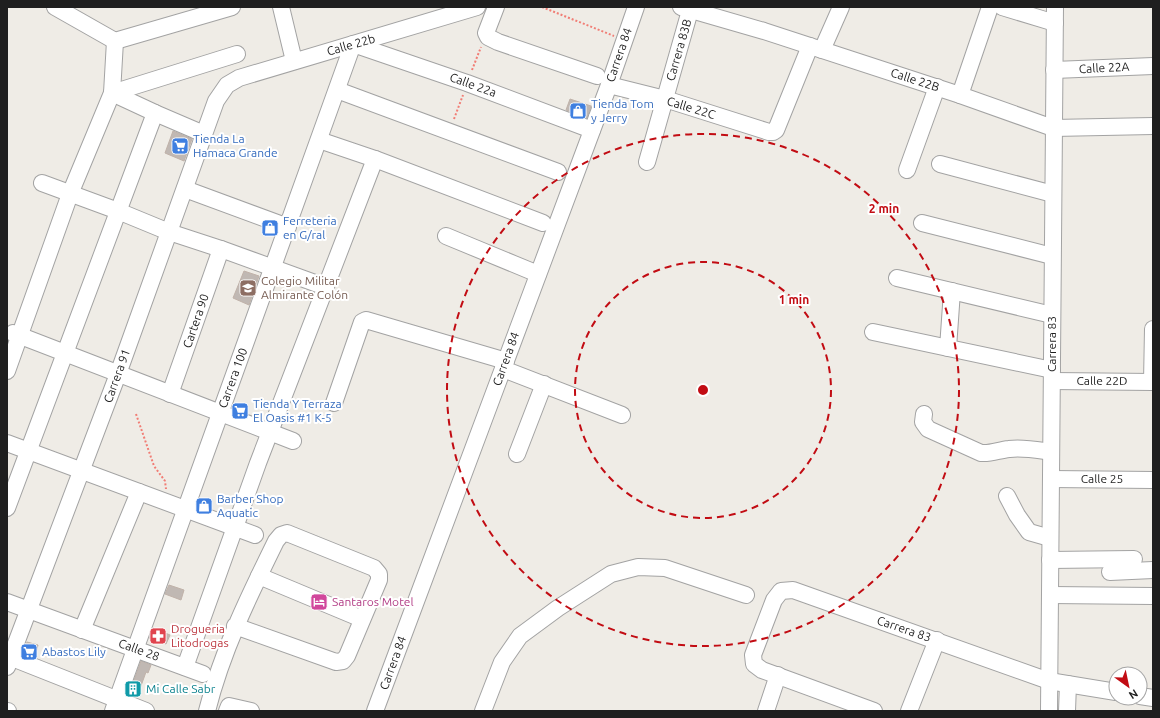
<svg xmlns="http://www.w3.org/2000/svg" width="1160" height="718" font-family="Ubuntu,sans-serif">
<rect width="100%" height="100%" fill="#efece6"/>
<g fill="#c0b8b3" stroke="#c0b2a9">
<path d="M570,99l21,7 -4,12 -21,-8z"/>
<path d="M173,131l19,8 -8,22 -19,-8z"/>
<path d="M244,271l15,5 -10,29 -16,-7z"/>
<path d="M169,585l15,5 -3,10 -16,-6z"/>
<path d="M153,628l17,7 -4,9 -17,-6z"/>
<path d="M27,642l11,3 -3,12 -12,-5z"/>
<path d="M141,661l10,4 -3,8 -2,-1 -9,25 -8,-3z"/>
</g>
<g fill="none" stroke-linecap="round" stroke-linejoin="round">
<g stroke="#a3a3a3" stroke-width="18">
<g id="minor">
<path d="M55,7l60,34 117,-34"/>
<path d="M281,7l13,54"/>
<path d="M496,7l-10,26 2,4 10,5 99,34"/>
<path d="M681,7l83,24 196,64 93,33 100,-2"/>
<path d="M1002,7l53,16"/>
<path d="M822,50l19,-43"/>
<path d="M1054,70l99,-4"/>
<path d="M609,85l56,14 104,33h4l3,-2 34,-84"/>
<path d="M337,90l221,82"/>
<path d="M112,93l125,-39"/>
<path d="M112,93l43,20 49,21"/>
<path d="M960,95l30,-88"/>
<path d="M319,140l56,19 168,64"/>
<path d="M647,162l44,-155"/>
<path d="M940,164l113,30"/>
<path d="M907,170l30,-83"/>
<path d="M42,183l76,28 51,21 52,17 105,38"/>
<path d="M185,189l103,38"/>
<path d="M922,223l130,33"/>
<path d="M446,236l92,38"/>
<path d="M897,278l155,37"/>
<path d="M873,332l179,38"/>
<path d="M13,333l280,108"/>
<path d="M948,348l4,-57"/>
<path d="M503,369l119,46"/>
<path d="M7,371l63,-177 42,-101 3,-52"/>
<path d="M1052,381l101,1"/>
<path d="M1152,382l1,-53"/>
<path d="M170,394l51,-145"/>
<path d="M334,403l28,-81 4,-2 140,41"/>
<path d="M924,414l-1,8 5,7 53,24c10,1 18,-3 28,-4 14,-2 28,1 42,3"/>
<path d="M7,443l248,92"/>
<path d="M517,454l27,-70"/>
<path d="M1051,479l102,1"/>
<path d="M1007,496l10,19 12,17 21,6"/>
<path d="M7,508l148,-395"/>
<path d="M1050,560l84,-1"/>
<path d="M1110,572l43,-2"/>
<path d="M259,576l103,43"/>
<path d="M1050,595l103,1"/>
<path d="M7,602l196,72"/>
<path d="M82,630l57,-138"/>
<path d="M7,656l139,55"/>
<path d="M7,667l111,-293 98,-273 11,-16 12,-7 238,-71"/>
<path d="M185,667l73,-204 117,-304"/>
<path d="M1140,696l13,2"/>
<path d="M7,711h1"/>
<path d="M113,711l240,-667 114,39 125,47"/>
<path d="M207,711c15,-60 42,-115 69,-170l5,-6 6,-2 87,35 5,6v6l-32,76 -4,5 -7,1 -101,-36"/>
<path d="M227,711l2,-5 22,5"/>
<path d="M375,711l234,-626 27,-78"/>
<path d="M483,711l19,-49 18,-26 38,-28 53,-34 27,-7 27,1 81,27"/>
<path d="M766,711l12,-36"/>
<path d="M874,711l-112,-41 -8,-6 -1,-9 21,-55 7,-9 12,-1 256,91 67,11"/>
<path d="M909,711l28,-71"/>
<path d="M1049,711l6,-704"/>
<path d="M1067,711l1,-27"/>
</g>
</g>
<g stroke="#f17d75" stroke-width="2" stroke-dasharray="2 2" stroke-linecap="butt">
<path d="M542,7l72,29"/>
<path d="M472,70l9,-23"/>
<path d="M454,119l9,-24"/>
<path d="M136,414l18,52 11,15 1,8"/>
</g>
<use href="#minor" stroke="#fff" stroke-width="16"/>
</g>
<g fill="none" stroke="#c20c13" stroke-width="2" stroke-dasharray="7 5">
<circle cx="703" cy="390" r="128"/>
<circle cx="703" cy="390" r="256"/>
</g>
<defs>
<g id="shop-square" transform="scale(0.9)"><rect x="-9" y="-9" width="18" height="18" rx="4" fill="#3f7fe0" stroke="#fff"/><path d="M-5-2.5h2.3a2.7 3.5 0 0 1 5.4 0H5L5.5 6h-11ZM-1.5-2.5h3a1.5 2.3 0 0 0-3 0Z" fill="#fff"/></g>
<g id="supermarket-square" transform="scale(0.9)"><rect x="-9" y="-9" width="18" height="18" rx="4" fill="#3f7fe0" stroke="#fff"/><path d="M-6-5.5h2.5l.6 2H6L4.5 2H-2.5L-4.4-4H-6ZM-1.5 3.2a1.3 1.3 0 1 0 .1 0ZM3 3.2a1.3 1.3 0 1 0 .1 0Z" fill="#fff"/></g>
<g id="school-square" transform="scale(0.9)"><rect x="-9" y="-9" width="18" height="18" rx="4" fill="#8d6e63" stroke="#fff"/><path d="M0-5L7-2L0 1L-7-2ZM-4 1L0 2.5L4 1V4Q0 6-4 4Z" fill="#fff"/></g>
<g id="hotel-square" transform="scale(0.9)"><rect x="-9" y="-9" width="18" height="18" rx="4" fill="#d1479c" stroke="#fff"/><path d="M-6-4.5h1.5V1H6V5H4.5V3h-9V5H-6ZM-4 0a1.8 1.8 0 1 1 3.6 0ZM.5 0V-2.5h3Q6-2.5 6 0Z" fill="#fff"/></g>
<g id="pharmacy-square" transform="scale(0.9)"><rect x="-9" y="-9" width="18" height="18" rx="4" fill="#e0444e" stroke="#fff"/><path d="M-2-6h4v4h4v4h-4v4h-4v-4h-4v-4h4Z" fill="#fff"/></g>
<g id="building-square" transform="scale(0.9)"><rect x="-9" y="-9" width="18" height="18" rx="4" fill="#0f9aa8" stroke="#fff"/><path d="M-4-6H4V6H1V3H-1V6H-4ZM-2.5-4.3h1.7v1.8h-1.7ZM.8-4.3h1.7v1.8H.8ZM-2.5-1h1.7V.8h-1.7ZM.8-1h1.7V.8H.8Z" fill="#fff"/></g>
</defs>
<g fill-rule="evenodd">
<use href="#shop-square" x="578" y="111"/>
<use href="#supermarket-square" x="180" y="146"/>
<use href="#shop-square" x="270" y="228"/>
<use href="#school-square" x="248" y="288"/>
<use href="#supermarket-square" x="240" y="411"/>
<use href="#shop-square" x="204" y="506"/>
<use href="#hotel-square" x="319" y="602"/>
<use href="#pharmacy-square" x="158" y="636"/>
<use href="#supermarket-square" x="29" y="652"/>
<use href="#building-square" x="133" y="689"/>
</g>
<g text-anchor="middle" stroke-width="4" stroke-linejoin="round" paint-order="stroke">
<g font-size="12" fill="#1f1f1f" stroke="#fff">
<text transform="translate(351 45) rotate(-16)" y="4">Calle 22b</text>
<text transform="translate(679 50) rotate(-74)" y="4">Carrera 83B</text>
<text transform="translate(619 55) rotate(-71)" y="4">Carrera 84</text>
<text transform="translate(1104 68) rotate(-3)" y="4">Calle 22A</text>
<text transform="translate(915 80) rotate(18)" y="4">Calle 22B</text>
<text transform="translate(473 85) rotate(20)" y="4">Calle 22a</text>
<text transform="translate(691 108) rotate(17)" y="4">Calle 22C</text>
<text transform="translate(196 321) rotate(-71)" y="4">Cartera 90</text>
<text transform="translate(1052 344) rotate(-90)" y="4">Carrera 83</text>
<text transform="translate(506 359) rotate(-70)" y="4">Carrera 84</text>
<text transform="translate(117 376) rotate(-70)" y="4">Carrera 91</text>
<text transform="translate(233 378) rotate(-70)" y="4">Carrera 100</text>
<text x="1102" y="385">Calle 22D</text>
<text x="1102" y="483">Calle 25</text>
<text transform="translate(904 629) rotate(19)" y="4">Carrera 83</text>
<text transform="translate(139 650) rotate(20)" y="4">Calle 28</text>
<text transform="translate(393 663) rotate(-70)" y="4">Carrera 84</text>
</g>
<g font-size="12" fill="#366cbe" stroke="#fff" text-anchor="start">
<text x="591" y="108">Tienda Tom<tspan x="591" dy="14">y Jerry</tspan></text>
<text x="193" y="143">Tienda La<tspan x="193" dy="14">Hamaca Grande</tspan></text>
<text x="283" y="225">Ferreteria<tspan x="283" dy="14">en G/ral</tspan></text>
<text x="253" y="408">Tienda Y Terraza<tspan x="253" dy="14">El Oasis #1 K-5</tspan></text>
<text x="217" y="503">Barber Shop<tspan x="217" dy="14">Aquatic</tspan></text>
<text x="42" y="656">Abastos Lily</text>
</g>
<g font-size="12" fill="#785e54" stroke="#fff" text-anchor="start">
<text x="261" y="285">Colegio Militar<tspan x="261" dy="14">Almirante Colón</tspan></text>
</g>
<g font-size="12" fill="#b23c85" stroke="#fff" text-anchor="start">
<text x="332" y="606">Santaros Motel</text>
</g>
<g font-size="12" fill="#be3a42" stroke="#fff" text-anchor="start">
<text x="171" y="633">Drogueria<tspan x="171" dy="14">Litodrogas</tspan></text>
</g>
<g font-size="12" fill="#0d838f" stroke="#fff" text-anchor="start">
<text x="146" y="693">Mi Calle Sabr</text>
</g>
</g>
<circle cx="703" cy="390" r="6" fill="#c20c13" stroke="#fff" stroke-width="2"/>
<g font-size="12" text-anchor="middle" font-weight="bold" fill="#c20c13" stroke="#fff" stroke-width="4" stroke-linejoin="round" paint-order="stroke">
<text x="884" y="213">2 min</text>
<text x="794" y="304">1 min</text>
</g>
<rect width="1160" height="718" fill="none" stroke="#1f1f1f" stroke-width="16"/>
<g transform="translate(1128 686) rotate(147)"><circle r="19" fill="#ffffff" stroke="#a5a5a5"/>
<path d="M0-3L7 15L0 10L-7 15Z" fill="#c20c13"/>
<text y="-6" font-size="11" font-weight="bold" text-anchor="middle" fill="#1f1f1f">N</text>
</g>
</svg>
